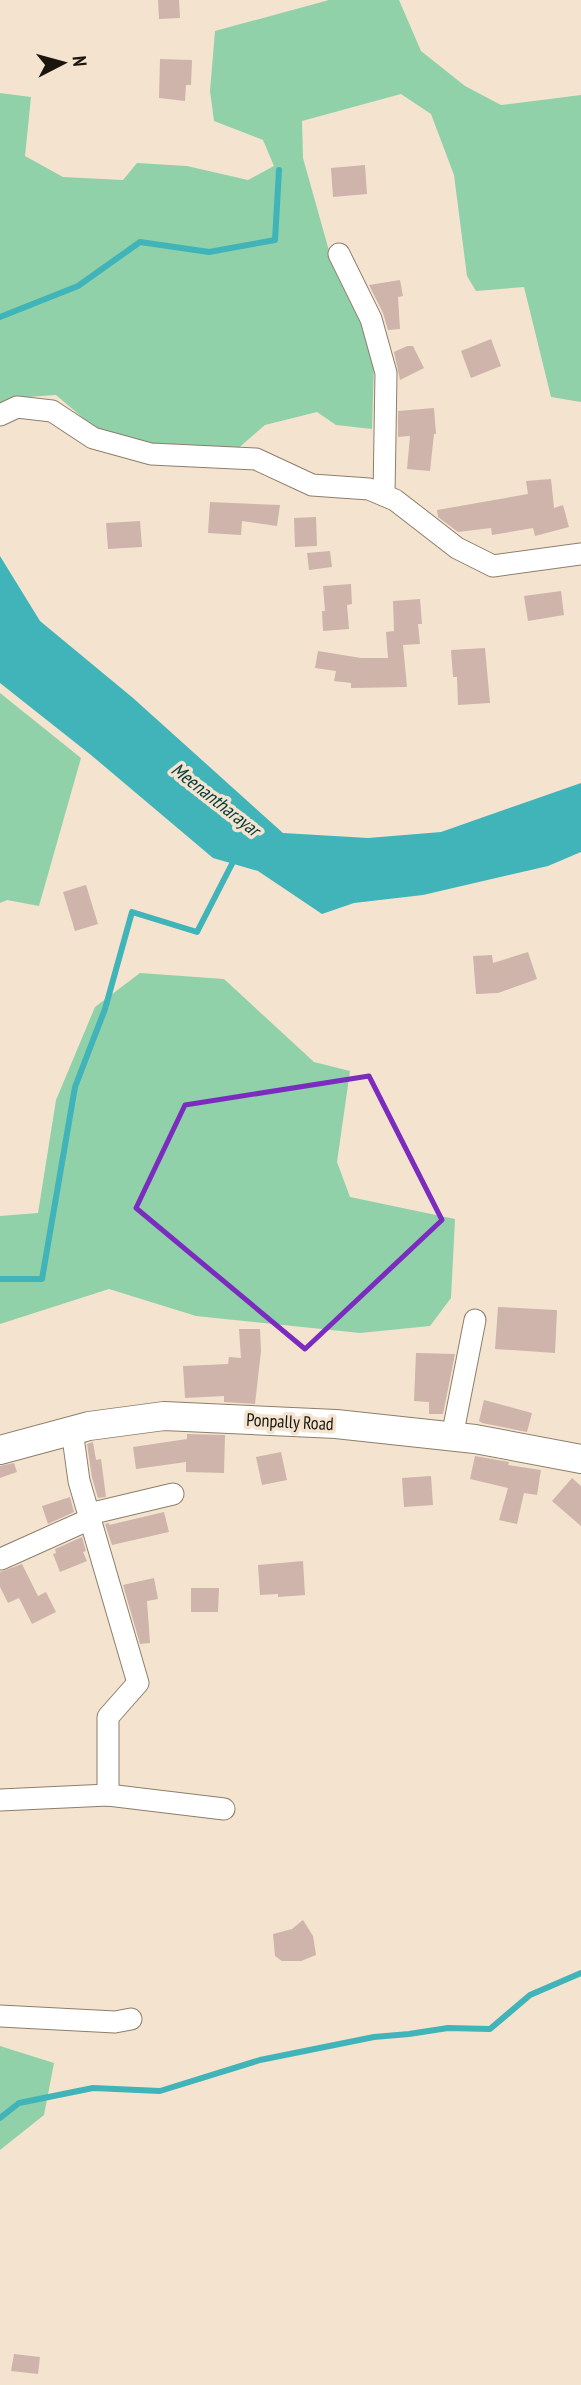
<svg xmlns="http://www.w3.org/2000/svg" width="581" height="2385" font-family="'PT Sans Narrow',sans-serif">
<rect width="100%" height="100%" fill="#f4e4cf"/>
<g fill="#90d1aa">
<path d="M329,0h70l22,51 44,35 36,19 80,-10v307l-30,-5 -27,-110 -48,4 -9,-15 -13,-101 -23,-61 -30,-20 -99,27 1,37 30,107 24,42 17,57 -2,65 -36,-4 -19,-13 -52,13 -31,27 -66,-3 -72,-20 -40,-34 -43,3 -13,7v-312l31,4 -6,59 38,21 60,3 14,-17 50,3 61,14 26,-14 -11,-26 -49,-19 -4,-30 5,-60z"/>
<path d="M0,693l81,65 -42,148 -32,-6 -7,3z"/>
<path d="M140,973l84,6 90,83 36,9 -13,91 13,35 105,22 -4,79 -21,28 -70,7 -164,-17 -87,-27 -109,35v-108l38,-3 18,-113 39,-93z"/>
<path d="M0,2046l54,17 -10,52 -44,35z"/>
</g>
<path fill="#40b4b8" d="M0,556l40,65 93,77 150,135 85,5 73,-6 140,-49v69l-33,14 -125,29 -69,8 -32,11 -64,-43 -45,-13 -122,-103 -91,-72z"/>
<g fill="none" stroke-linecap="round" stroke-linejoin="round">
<g stroke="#40b4b8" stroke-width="6">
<path d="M0,317l78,-31 62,-44 69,10 66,-12 4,-70"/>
<path d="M0,1279h42l33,-192 30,-78 27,-97 65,20 38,-74"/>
<path d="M0,2118l19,-15 74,-15 67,3 100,-31 114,-23 35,-3 39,-6 42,1 40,-34 51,-22"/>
</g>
</g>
<g fill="#ceb4aa">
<path d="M158,0h21l1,18 -21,1z"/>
<path d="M160,59l32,1 -1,25h-5l-1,16 -26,-3z"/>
<path d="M365,165l2,29 -34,3 -2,-29z"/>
<path d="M400,280l3,16 -5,1 2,32 -12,1 -5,-17 -14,-28z"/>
<path d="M491,339l10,27 -30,12 -10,-27z"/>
<path d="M407,346h6l11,22 -24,12 -6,-28z"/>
<path d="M434,408l2,26h-2l-4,37 -23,-2 3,-33 -12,1v-26z"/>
<path d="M551,479l3,29 9,-3 6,22 -34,9 -2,-8 -41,7 -1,-7 -33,4 -20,-15 -1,-7 91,-16 -2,-13z"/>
<path d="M210,502l70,3 -3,21 -35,-5 -1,14 -33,-2z"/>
<path d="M316,517l1,29 -22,1 -1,-29z"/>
<path d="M140,521l2,26 -34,2 -2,-26z"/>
<path d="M330,551l2,16 -23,3 -2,-17z"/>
<path d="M351,584l1,20 -5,1 2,24 -26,2 -1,-20h3l-2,-25z"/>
<path d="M561,591l3,24 -36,6 -4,-25z"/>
<path d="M420,599l2,25h-4l2,20 -17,1 4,42 -56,1v-5l-17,-2 2,-10 -21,-3 3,-17 43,7h27l-2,-26 8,-1 -1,-30z"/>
<path d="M485,648l5,55 -32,2 -1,-28h-4l-2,-27z"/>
<path d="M86,885l12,39 -23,7 -12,-39z"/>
<path d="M528,952l9,27 -39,14 -22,1 -3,-38 19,-1 1,8z"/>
<path d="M498,1307l59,3 -2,43 -60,-4z"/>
<path d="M239,1329h21l1,22 -6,53 -31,-2v-6l-39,2 -2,-32 45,-2 1,-7 12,1z"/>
<path d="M416,1353l39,1 -12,60h-14v-12l-15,-1z"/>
<path d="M484,1400l48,13 -5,19 -45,-9 -3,-2z"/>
<path d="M187,1434l38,1 -1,38 -38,-1v-10l-50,7 -3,-22 54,-8z"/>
<path d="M93,1442l3,18 5,-1 5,38 -8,1 -6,-20 -5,-34z"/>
<path d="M281,1452l6,28 -25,5 -6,-28z"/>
<path d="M475,1456l34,6 -1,3 33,5 -4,25 -13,-2 -7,31 -18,-4 9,-32 -38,-9z"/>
<path d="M14,1463l3,9 -17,6v-12z"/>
<path d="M431,1476l2,29 -29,2 -2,-29z"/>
<path d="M572,1478l9,8v40l-29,-25z"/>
<path d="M70,1497l4,15 -26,12 -6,-18z"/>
<path d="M164,1512l5,20 -57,13 -7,-21 4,-1v2z"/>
<path d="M82,1537l4,14 -3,1 4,9 -27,11 -7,-18 3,-1 -1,-4z"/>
<path d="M303,1561l2,34 -27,2v-3l-18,1 -2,-30z"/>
<path d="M22,1564l16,32 8,-4 10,20 -24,12 -13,-26 -11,5 -8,-16v-15z"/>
<path d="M154,1578l4,21 -11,2 3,42 -10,1 -17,-59z"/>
<path d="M191,1588h28l-1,24h-27z"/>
<path d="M303,1920l10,16 3,19 -15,6h-19l-7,-5 -2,-22 19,-5z"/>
<path d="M14,2354l26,3 -2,17 -27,-3z"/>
</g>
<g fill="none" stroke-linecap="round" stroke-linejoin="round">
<g stroke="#8d7e6b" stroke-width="23">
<g id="street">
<path d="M339,254l32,65 15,54 -2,122"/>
<path d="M0,415l17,-8 35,4 41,27 58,16 105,5 56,26 57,4 26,11 62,48 36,18 88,-12"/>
<path d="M72,1430l7,51 59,202 -30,34v78"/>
<path d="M452,1437l23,-117"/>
<path d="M89,1514l84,-20"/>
<path d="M1,1559l89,-40"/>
<path d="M0,1800l108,-5 116,14"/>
<path d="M0,2016l115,6 16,-3"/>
</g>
</g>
<g stroke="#8d7e6b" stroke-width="30">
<path id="secondary" d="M0,1450l89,-24 75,-10 172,8 139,15 106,20"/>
</g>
<use href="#street" stroke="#fff" stroke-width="21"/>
<use href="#secondary" stroke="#fff" stroke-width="28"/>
</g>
<path fill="none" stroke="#7b2cbf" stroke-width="5" stroke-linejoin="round" d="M369,1076l73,144 -137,129 -169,-141 49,-103z"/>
<g text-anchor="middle" stroke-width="7" stroke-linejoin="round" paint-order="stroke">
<g font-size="18" fill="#1a150d" stroke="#f4e4cf">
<text transform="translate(290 1422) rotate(3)" y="6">Ponpally Road</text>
</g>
<g font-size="19" font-style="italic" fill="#01393b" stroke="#f4e4cf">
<text transform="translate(216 799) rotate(38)" y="7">Meenantharayar</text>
</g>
</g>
<g transform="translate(63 63) rotate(84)" stroke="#f4e4cf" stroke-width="5" paint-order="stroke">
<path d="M0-5L12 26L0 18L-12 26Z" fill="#1a150d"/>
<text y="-10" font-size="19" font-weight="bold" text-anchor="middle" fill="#1a150d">N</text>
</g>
</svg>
